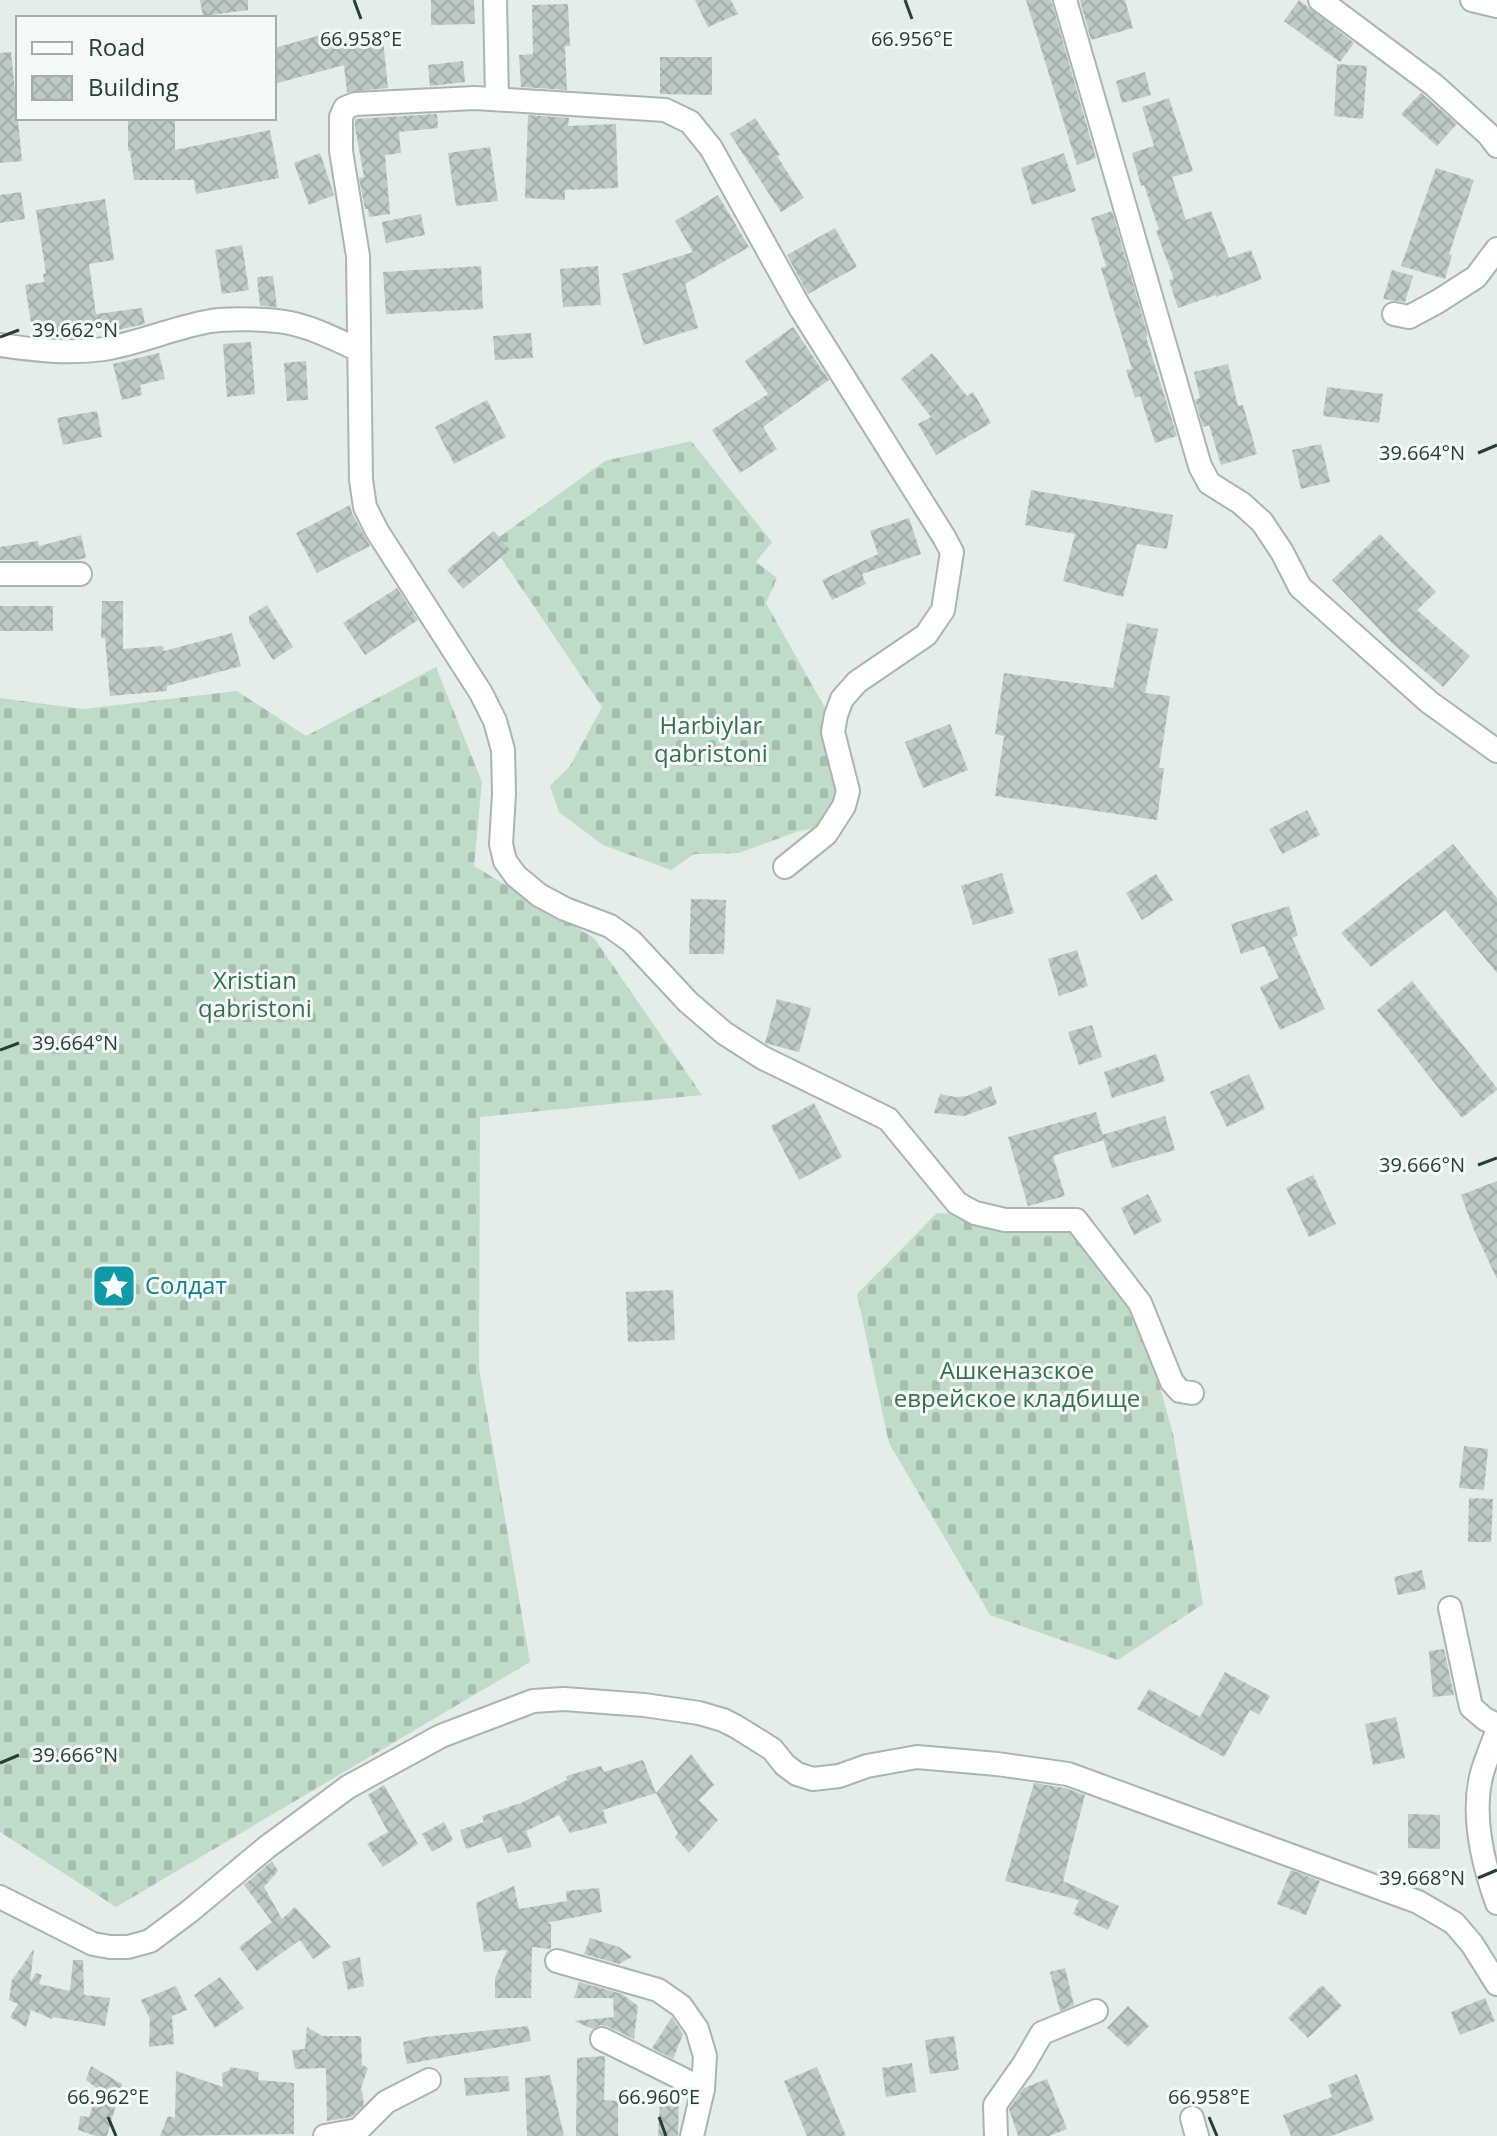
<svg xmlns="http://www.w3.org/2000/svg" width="1497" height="2136" font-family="'Open Sans',sans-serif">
<defs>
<pattern id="cemetery-stones" width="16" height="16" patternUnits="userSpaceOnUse" patternTransform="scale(2)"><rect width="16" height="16" fill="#c0dcc8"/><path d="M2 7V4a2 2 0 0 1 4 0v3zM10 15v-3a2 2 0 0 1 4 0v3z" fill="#a5bead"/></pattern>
<pattern id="building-cross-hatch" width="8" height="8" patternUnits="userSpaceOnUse" patternTransform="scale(2)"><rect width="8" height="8" fill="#bdcac6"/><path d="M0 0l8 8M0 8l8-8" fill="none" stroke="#a2aeab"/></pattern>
</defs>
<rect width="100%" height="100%" fill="#e5edea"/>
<g fill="url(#cemetery-stones)">
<path d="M691,441l81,101 -16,20 21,16 -11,25 74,132 -5,90 -36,6 -60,22 -45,1 -23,16 -68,-25 -44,-33 -9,-26 20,-20 32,-59 -111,-164 114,-82z"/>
<path d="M436,667l46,115 -8,84 120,72 108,157 -222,22 -1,251 51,294 -414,245 -116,-75v-1134l83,11 154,-18 69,45z"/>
<path d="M937,1213l136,7 61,74 39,140 30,170 -85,56 -128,-45 -101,-172 -32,-149z"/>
</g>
<g fill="url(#building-cross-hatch)">
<path d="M200,0h48v10l-45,6z"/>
<path d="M431,0h43l1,24 -44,1z"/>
<path d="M695,0h36l7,14 -30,13z"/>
<path d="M1026,0h25l45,158 -19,7z"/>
<path d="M1080,0h45l8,28 -42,12z"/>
<path d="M1299,0l55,43 -14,19 -56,-41z"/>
<path d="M568,4l2,42h-5l2,44 -46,-3 -2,-32 14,-1 -1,-49z"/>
<path d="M321,35l2,9 60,-5 5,49 -41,4 -3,-27 -70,19v-36z"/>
<path d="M11,52l11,109 -22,2v-110z"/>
<path d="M660,57h52v38l-52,-1z"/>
<path d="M463,61l2,21 -35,4 -2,-21z"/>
<path d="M1337,64l30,2 -4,53 -29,-3z"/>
<path d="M1145,72l6,23 -29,8 -6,-22z"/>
<path d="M1421,93l36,31 -20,22 -36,-32z"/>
<path d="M1169,98l24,73 -21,6 14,43 25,-9 18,47 22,-8 11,29 -46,18v-2l-38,13 -9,-28 5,-1 -18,-48 3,-1 -15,-45 -3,1 -9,-33 22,-7 -12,-39z"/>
<path d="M437,114l1,14 -39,4 2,21 -16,2 5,59 -21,3 -1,-8h-3l-6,-31 5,-1 -9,-50v-8z"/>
<path d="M528,115l41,3 -1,8 48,-2 2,64 -53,2v10l-40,-2z"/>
<path d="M128,118h47v32l95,-20 9,48 -83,16 -2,-14h-60l-4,-29h-2z"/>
<path d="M755,118l25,37 -3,1 27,42 -23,14 -51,-78z"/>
<path d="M490,147l8,54 -42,5 -8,-53z"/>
<path d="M320,153l14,42 -25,10 -15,-42z"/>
<path d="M1064,153l12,38 -44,14 -11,-37z"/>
<path d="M1436,168l38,12 -25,74 3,1 -7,24 -44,-13z"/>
<path d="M21,192l4,27 -25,4v-28z"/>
<path d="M718,195l31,52 -64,37 13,44 -54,17 -22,-71 71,-22 -18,-31z"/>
<path d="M105,199l9,61 -25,4 7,50 46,-6 3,16 -28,6v-3l-66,8h-18l-8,-50 19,-3 -1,-8 3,-1 -10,-63z"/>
<path d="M1112,211l36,125 -2,1 31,99 -22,7 -15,-47 -5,2 -9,-28 6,-1 -31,-101 5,-2 -15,-48z"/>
<path d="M421,214l4,21 -39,8 -4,-21z"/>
<path d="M835,228l22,39 -49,27 -21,-39z"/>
<path d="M242,245l7,45 -27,4 -7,-44z"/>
<path d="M481,266l2,43 -97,5 -3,-42z"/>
<path d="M598,266l3,39 -38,2 -3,-38z"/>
<path d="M1392,270l21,6 -8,26 -22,-3z"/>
<path d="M273,276l4,31 -17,-1 -3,-29z"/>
<path d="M793,327l36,53 -66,47 14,22 -37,24 -28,-43 56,-36 -23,-33z"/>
<path d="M531,333l2,25 -38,2 -2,-24z"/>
<path d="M251,342l4,52 -28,3 -4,-53z"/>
<path d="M159,353l6,26 -25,6 2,10 -20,5 -9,-36z"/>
<path d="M932,353l35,43 6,-4 18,31 -55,32 -18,-31 13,-7 -30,-38z"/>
<path d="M306,361l2,39 -21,1 -3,-38z"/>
<path d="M1228,364l10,42 5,-1 14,49 -36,11 -12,-40 -6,2 -8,-27 5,-2 -6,-26z"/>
<path d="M1327,387l56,7 -4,29 -56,-7z"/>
<path d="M487,400l19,37 -52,27 -19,-37z"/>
<path d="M97,411l5,26 -39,8 -6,-27z"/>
<path d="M1321,444l9,38 -29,7 -9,-39z"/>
<path d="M1031,490l142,25 -6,34 -30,-5 -14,53 -60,-16 12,-47 -50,-9z"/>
<path d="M350,505l2,8 18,33 -53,27 -21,-40z"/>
<path d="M909,518l12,36 -59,20 4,10 -34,16 -10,-20 56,-26 -8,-23z"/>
<path d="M494,531l16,19 -47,39 -16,-19z"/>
<path d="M1380,534l56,58 -19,18 53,46 -27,31 -50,-43 -61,-64z"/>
<path d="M81,535l5,23 -10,2h-76v-13l38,-6 1,5z"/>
<path d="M397,588l21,32 -53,35 -22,-32z"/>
<path d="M102,601h21v48l40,-3 1,5 68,-18 9,33 -74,20v5l-57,5 -5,-58h-4z"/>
<path d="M267,605l26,42 -20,13 -24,-38v-6z"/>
<rect x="0" y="606" width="53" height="25"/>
<path d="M1127,623l31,6 -13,64 25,3 -11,72h5l-7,52 -162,-24 9,-60 -9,-2 9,-61 109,15z"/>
<path d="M950,724l18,46 -45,18 -18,-46z"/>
<path d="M1307,810l13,25 -38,19 -13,-25z"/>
<path d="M1453,844l44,54v75l-52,-63 -74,57 -30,-34z"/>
<path d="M1002,873l12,40 -41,12 -12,-39z"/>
<path d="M1156,874l17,26 -31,20 -16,-27z"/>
<path d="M691,899l35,1 -2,54h-35z"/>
<path d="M1289,906l9,30 -6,2 33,71 -45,21 -20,-43 19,-9 -15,-32 -23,8 -10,-30z"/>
<path d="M1077,950l11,36 -29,10 -11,-37z"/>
<path d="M1412,981l85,107v2l-35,28 -85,-108z"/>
<path d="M777,999l34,9 -12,44 -34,-9z"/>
<path d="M1092,1025l10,32 -23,8 -11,-33z"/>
<path d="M1156,1054l9,27 -53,17 -8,-26z"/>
<path d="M1249,1074l16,35 -38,18 -17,-35z"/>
<path d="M991,1086l6,18 -33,12 -30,-3 6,-19 15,3 12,-1z"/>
<path d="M814,1103l28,54 -43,23 -28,-54z"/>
<path d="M1096,1112l8,28 -51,16 12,40 -37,10 -20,-69z"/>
<path d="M1165,1116l10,34 -63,18 -10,-33z"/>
<path d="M1313,1175l23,49 -27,13 -23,-49z"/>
<path d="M1497,1181v98l-23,-49 -13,-35z"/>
<path d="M1148,1194l14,27 -28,14 -13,-27z"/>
<path d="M673,1290l2,50 -47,2 -2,-50z"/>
<path d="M1464,1446l24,3 -4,41 -25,-2z"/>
<path d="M1469,1498l24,1 -2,43h-23z"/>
<path d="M1422,1570l4,19 -28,6 -4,-18z"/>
<path d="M1444,1649l10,46 -21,2 -4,-46z"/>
<path d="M1225,1672l45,24 -11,19 -9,-5 -26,47 -87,-48 12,-20 51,28z"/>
<path d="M1396,1717l9,41 -32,7 -8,-41z"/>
<path d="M691,1754l23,31 -15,15 19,20 -29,33 -14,-16 3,-3 -22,-41z"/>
<path d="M643,1760l13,33 -53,17 4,13 -37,10 -11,-18 -33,16 6,16 -24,6 -7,-16 -35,12 -6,-19 24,-8 -2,-6 39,-13 46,-23 -1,-4 35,-10 3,6z"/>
<path d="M1034,1783l31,5 20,7 -22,86 56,25 -11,24 -35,-16 6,-14 -74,-19z"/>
<path d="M384,1785l34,59 -35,23 -16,-23 21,-12 -20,-37z"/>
<path d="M1408,1814l32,1v34l-32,-1z"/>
<path d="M444,1822l9,18 -21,12 -10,-18z"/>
<path d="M272,1861l6,10 -14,16 18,32 13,-12 36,40 -18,12 -13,-19 -43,31 -18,-24 33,-25 -28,-37z"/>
<path d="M1291,1870l29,11 -14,34 -29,-11z"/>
<path d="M514,1886l5,23 48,-8 -1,-10 33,-3 3,24 -56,11 5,1v25l-19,-2 -1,51h-36v-20l12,-28 -23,2 -8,-49z"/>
<path d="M590,1938l29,9 13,10 -13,7 -35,-10z"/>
<path d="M34,1949l-4,33 6,-9 6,2 -3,9 31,7 3,-31h10l1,35 26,3 -5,28 -52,-9 -1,2 -21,-9 -5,17 -16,-10 8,-13 -9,-4 3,-20z"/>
<path d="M360,1957l4,29 -16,4 -6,-28z"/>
<path d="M1065,1968l9,37 -14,6 -10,-39z"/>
<path d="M220,1977l24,31 -29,20 -21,-33z"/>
<path d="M579,1982l43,12 16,12 -4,33 -27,-13 -7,-1 -7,4 -19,-8 40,-4 -1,-19h-39z"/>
<path d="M1322,1985l20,21 -34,32 -20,-20z"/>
<path d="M176,1986l11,24 -15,6 2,28 -25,3 1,-28 -9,-19z"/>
<path d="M1485,1998l10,23 -35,14 -9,-23z"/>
<path d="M1128,2006l21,20 -21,21 -21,-19z"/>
<path d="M672,2017l11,17 -10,25 -21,-11z"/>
<path d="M528,2026l3,15 -124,23 -4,-22 22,-5z"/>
<path d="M307,2027l15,9h39l1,29 6,3 -8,23 2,-1 2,15 -13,12 -24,4 -1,-53 -31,1 -3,-19 13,-1z"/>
<path d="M954,2036l5,34 -29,4 -5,-34z"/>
<path d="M605,2056l-1,44 14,1v35h-42l1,-78z"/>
<path d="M912,2063l4,29 -30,5 -4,-29z"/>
<path d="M91,2066l31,18 -15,52h-11l-18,-6 2,-14 9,1 9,-28 -12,-9z"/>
<path d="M230,2067l29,5 -1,8 36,3v51l-134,2 8,-20 7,2 1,-47 47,16 -1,-14 8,-3z"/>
<path d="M817,2067l29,69h-39l-23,-55z"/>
<path d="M1357,2074l17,46 -43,16h-40l-8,-21 49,-18 -4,-12z"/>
<path d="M550,2075l14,61h-37l-2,-58z"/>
<path d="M508,2076l2,15 -44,5 -2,-18z"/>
<path d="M1047,2079l20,50 -18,7h-31l-9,-27 15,-21z"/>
<path d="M679,2101l-1,35h-20l2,-34z"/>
</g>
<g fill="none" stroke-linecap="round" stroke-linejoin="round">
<g stroke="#a8b5b1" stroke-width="26">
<g id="minor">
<path d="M495,0l2,98"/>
<path d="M1065,0l135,466 9,17 32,20 21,19 20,30 18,35 129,115 68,49"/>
<path d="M1320,0l114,85 54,49 9,12"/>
<path d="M1472,0l25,6"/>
<path d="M1394,314l15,3 28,-15 39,-25 21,-28"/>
<path d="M0,345c34,5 69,9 104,4 36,-6 71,-22 107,-28 18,-3 61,-2 79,2 24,5 47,17 69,27"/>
<path d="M0,574h80"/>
<path d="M785,867l41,-33 18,-28 4,-15 -15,-59 3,-17 6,-16 15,-17 69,-47 17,-25 9,-58 -8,-15 -145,-231 -88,-158 -21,-26 -25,-12 -190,-12 -120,6 -10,4 -4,9v34l17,105 3,224 4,27 12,24 104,162 14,28 8,29 1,44 -3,50 4,17 11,15 23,19 26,14 45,17 21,15 57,61 36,31 39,25 125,61 69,84 18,10 30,7h71l64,83 32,79 8,9 12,2"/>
<path d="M1450,1608l21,99 14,12 12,6"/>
<path d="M1497,1732c-5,13 -11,27 -15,41 -11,41 1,91 15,130"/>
<path d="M0,1897l93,47 17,3h18l22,-6 40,-30 77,-64 81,-60 93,-51 92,-35 31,-2 80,6 55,8 24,7 12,6 37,23 13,16 12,9 16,5 26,-3 28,-10 50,-9 80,7 71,10 350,128 36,21 18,21 25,40"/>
<path d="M557,1961l101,29 23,16 16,23 8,27 -2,33 -11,47"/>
<path d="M602,2039l101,50"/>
<path d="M1192,2118l5,18"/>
<path d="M325,2136l33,-6 28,-28 43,-22"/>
<path d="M996,2136l-1,-31 29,-41 18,-31 54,-22"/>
</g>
</g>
<use href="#minor" stroke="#fff" stroke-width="22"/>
</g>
<path fill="none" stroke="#263d38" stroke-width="3" d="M354,0l7,19M905,0l7,19M0,337l19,-7M1478,453l19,-8M0,1050l19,-7M1478,1165l19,-7M0,1763l19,-8M1478,1878l19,-8M108,2117l8,19M659,2117l7,19M1209,2117l8,19"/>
<defs>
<g id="sight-square" transform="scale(2.3)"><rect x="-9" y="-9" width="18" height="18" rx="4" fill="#0f9aa8" stroke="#f5f9f8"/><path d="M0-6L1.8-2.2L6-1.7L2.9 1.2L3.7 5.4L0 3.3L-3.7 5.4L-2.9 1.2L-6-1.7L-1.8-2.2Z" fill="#fff"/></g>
</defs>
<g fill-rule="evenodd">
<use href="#sight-square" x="114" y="1286"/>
</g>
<g text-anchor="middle" stroke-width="6" stroke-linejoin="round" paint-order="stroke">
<g font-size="24" fill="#33714d" stroke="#f5f9f8">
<text x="711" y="734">Harbiylar<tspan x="711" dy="28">qabristoni</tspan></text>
<text x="255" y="989">Xristian<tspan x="255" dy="28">qabristoni</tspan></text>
<text x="1017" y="1379">Ашкеназское<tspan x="1017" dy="28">еврейское кладбище</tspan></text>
</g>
<g font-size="24" fill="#0d838f" stroke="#f5f9f8" text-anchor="start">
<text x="145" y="1294">Солдат</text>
</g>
</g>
<g font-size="20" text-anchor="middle" fill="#263d38" stroke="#f5f9f8" stroke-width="6" stroke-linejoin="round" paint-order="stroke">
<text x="361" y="46">66.958°E</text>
<text x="912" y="46">66.956°E</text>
<text x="75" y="337">39.662°N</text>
<text x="1422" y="460">39.664°N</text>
<text x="75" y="1050">39.664°N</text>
<text x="1422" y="1172">39.666°N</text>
<text x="75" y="1762">39.666°N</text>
<text x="1422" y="1885">39.668°N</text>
<text x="108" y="2104">66.962°E</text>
<text x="659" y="2104">66.960°E</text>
<text x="1209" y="2104">66.958°E</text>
</g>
<rect x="16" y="16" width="260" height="104" fill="#f5f9f8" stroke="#a2aeab" stroke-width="2"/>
<rect x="32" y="42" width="40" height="12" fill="#ffffff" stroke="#a2aeab" stroke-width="2"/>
<text x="88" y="56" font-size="24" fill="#263d38">Road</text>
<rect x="32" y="76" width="40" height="24" fill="url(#building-cross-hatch)" stroke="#a2aeab" stroke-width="2"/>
<text x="88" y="96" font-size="24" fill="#263d38">Building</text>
</svg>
